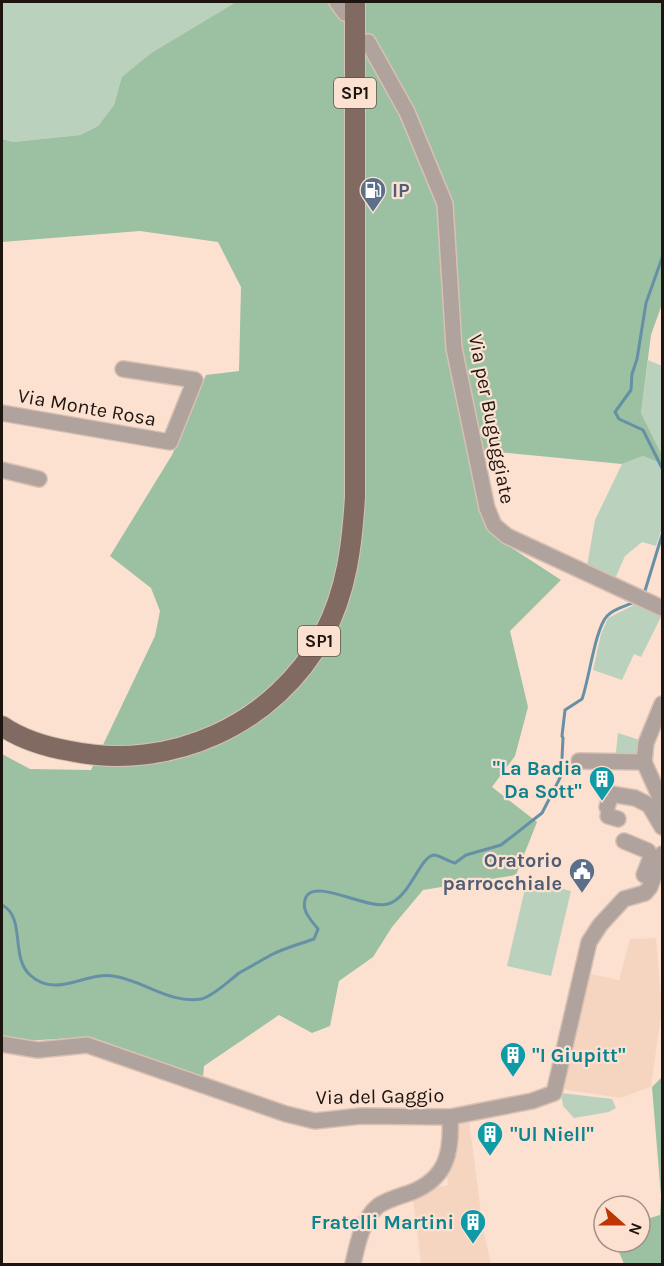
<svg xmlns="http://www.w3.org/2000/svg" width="664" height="1266" font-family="Karla,sans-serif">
<rect width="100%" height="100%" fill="#fce1d1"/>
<g fill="#f6d5c0">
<path d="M656,938l6,70 -11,79 -31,11 -59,-9 25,-116 33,7 11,-41z"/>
<path d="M469,1120l14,108 8,36h-70l-9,-73 36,-6 -7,-60z"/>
</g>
<g fill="#bad2bd">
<path d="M2,2h234l-85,51 -28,24 -9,28 -16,21 -18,9 -67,7 -11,-3z"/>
<path d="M648,360l14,6v89l-21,-42z"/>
<path d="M643,456l19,8v64l-6,18 -14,-4 -17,14 -10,23 -28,-13 8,-46 27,-56z"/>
<path d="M640,602l22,13 -21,42 -7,-3 -12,26 -29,-10 8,-36 7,-16z"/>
<path d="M618,733l25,8 -4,17 -24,3z"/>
<path d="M527,880l44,11 -20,85 -44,-10z"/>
<path d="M561,1093l51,6 4,9 -7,4 -35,6 -11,-12z"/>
</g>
<g fill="#9cc0a2">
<path d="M236,2h426v302l-11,31 -10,78 21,42v9l-19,-8 -21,8 -156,-15 18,72 14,18 63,41 -51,51 18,76 -13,49 -23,31 45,35 -21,53 -93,15 -31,37 -19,30 -34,24 -9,45 -18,7 -33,-18 -75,51 -1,11 -112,-40 -69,4 -20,-3v-284l28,15 61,1 64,-134 5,-25 -9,-23 -41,-32 62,-101 34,-80 33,-4 2,-84 -23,-45 -78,-11 -138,11v-103l11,3 67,-7 18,-9 16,-21 8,-28 29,-24z"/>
<path d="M662,1077v187h-38l-5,-12 3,-10h18v-21l20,-6 1,-19 -9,-109z"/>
</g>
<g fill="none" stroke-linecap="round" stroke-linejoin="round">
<g stroke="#6590a6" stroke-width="3">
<path d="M662,258l-16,45 -9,56 -5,15 -1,16 -16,22 4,7 24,11 19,38"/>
<path d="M644,594l18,-59"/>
<path d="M562,758l1,-20 -1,-2 3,-26 17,-11c7,-19 13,-70 25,-83 7,-8 20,-10 30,-15"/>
<path d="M2,905c24,12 8,52 28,70 26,24 54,-3 83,1 30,4 56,28 88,23 11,-2 29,-19 38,-26 11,-6 21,-12 32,-18 13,-7 29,-11 43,-16l4,-10c-7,-9 -18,-19 -12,-32 9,-19 61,13 82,7 22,-6 32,-48 46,-49 5,0 15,7 21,8l11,-8 35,-10 41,-32 19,-37 2,-12"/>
</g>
<g stroke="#d8c0b2" stroke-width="18">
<g id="minor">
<path d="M337,2l8,11"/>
<path d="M368,42l39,70 38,92 9,144 33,160 7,17 13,11 155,72"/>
<path d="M2,413l168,29 25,-62 -72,-11"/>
<path d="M2,470l37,9"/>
<path d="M579,761l65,1"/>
<path d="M644,762l2,-19 16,-39"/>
<path d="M644,762l18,40"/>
<path d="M607,807l4,-13 24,4 14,7 13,22"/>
<path d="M608,816l10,3"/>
<path d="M624,841l24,10 3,6 -7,18"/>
<path d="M2,1044l36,6 49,-5 199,69 29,7 46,-5 89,1 82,-16 22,-8 35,-151 11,-17 24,-26 21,-6 5,-6 12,-33"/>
<path d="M353,1264c4,-18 9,-45 25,-58 10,-7 23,-10 34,-14 35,-14 40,-40 38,-75"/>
</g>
</g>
<g stroke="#d8c0b2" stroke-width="22">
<path id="major" d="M2,726c19,13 45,21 68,25 100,21 205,-26 254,-117 23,-44 28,-89 31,-137v-495"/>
</g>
<use href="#minor" stroke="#b0a39e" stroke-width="15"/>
<use href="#major" stroke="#816a62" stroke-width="20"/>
</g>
<defs>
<g id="fuel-pin" transform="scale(1.35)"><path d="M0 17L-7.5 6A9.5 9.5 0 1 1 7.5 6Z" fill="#5c6f8a" stroke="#fce1d1"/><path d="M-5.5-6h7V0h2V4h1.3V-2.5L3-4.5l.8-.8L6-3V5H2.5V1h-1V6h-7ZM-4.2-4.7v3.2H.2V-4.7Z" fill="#fff"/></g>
<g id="building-pin" transform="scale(1.35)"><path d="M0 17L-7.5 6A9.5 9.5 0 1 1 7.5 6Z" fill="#0f9aa8" stroke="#fce1d1"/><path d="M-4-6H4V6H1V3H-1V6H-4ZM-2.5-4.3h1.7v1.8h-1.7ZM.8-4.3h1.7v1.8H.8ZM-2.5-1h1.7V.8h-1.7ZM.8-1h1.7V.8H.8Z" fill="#fff"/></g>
<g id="civic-pin" transform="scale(1.35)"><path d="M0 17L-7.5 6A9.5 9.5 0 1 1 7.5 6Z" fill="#5c6f8a" stroke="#fce1d1"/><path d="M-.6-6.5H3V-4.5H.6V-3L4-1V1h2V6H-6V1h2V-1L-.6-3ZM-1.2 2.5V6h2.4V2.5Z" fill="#fff"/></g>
</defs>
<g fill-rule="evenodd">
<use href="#fuel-pin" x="373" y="190"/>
<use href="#building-pin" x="602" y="779"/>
<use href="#civic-pin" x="582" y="871"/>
<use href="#building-pin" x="513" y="1055"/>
<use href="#building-pin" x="490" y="1134"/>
<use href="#building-pin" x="473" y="1222"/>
</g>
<g text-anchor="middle" stroke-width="4.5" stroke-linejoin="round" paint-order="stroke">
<g fill="#fce1d1" stroke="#61524a" stroke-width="1.5">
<rect x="334" y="78" width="42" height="30" rx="4.5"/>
<rect x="298" y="626" width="42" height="30" rx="4.5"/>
</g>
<g font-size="18" font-weight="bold" fill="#1e1510">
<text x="355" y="99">SP1</text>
<text x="319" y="647">SP1</text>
</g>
<g font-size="20" font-weight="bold" fill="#4e5e75" stroke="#fce1d1" text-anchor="start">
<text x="392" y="197">IP</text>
<text x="562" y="867" text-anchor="end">Oratorio<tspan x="562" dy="23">parrocchiale</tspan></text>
</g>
<g font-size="20" fill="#1e1510" stroke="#fce1d1">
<text transform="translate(87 407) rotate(10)" y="7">Via Monte Rosa</text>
<text transform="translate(492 419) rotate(79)" y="7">Via per Buguggiate</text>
<text transform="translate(380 1096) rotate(-1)" y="7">Via del Gaggio</text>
</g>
<g font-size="20" font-weight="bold" fill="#0d838f" stroke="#fce1d1" text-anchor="end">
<text x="582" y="775">"La Badia<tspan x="582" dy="23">Da Sott"</tspan></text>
<text x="532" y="1062" text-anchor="start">"I Giupitt"</text>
<text x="510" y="1141" text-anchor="start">"Ul Niell"</text>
<text x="454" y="1229">Fratelli Martini</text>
</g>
</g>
<rect width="664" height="1266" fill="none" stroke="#1e1510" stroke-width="6"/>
<g transform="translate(622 1224) rotate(111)"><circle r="28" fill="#fce1d1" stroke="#a38f84" stroke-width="1.5"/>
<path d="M0-4.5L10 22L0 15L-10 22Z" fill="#bd3501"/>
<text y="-9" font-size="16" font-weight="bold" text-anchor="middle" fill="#1e1510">N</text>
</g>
</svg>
